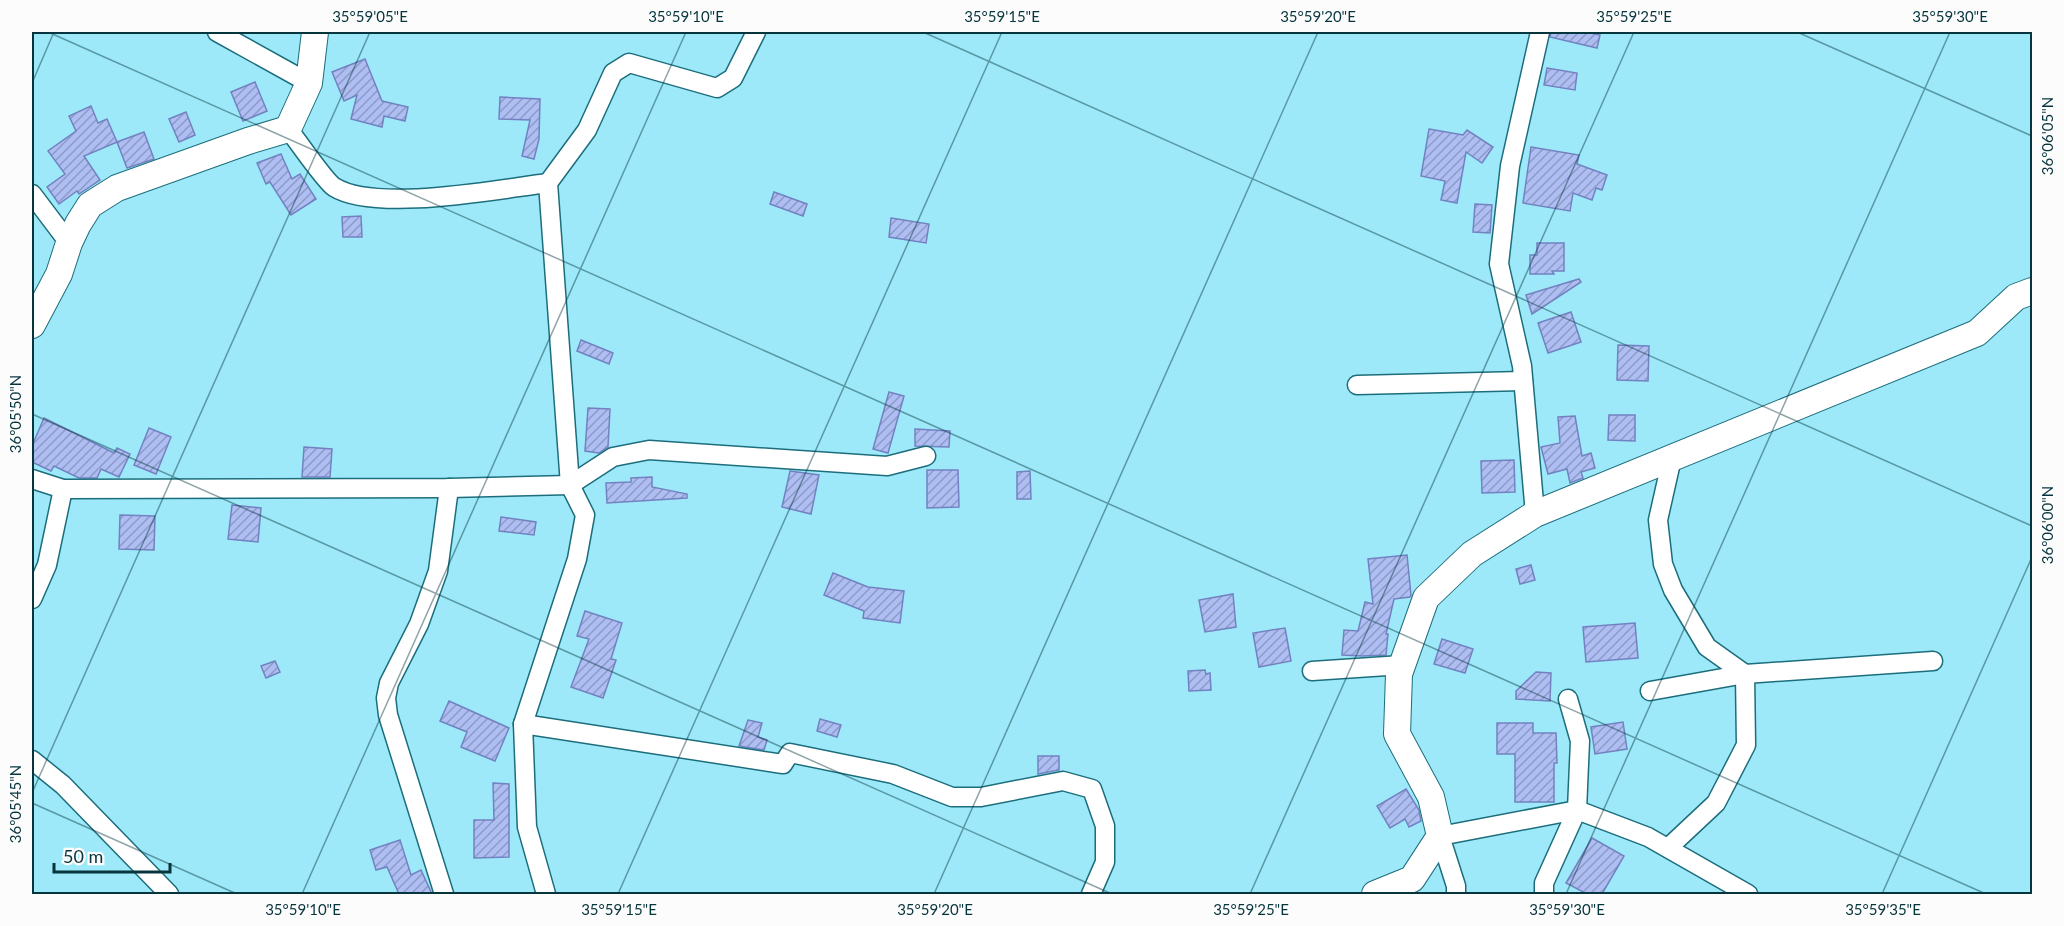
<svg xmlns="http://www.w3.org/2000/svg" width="2064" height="926" font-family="Lato,sans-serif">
<defs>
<pattern id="building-hatch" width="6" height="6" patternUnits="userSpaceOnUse" patternTransform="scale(1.5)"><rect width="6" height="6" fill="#aebef3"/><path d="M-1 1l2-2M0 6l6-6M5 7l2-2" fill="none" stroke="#8c9bc6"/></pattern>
</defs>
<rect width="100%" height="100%" fill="#9de9f9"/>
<g fill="url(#building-hatch)" stroke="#7282c1" stroke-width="1.5">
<path d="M1551,32h35l14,3 -3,13 -47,-11z"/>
<path d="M365,59l17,42 26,6 -3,14 -21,-5 -2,11 -31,-8 6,-24 -13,6 -12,-29z"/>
<path d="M1547,68l30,5 -2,17 -31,-5z"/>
<path d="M255,82l12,29 -24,10 -12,-29z"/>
<path d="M500,97l40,2 -1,40 -5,20 -12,-3 8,-36 -31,-1z"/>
<path d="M91,106l7,17 9,-4 10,23 27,-10 10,27 -27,9 -10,-26 -33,14 16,24 -21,14 -2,-3 -18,13 -12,-17 18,-13 -17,-23 28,-20 -7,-15z"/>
<path d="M186,112l9,23 -16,7 -10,-23z"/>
<path d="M1429,129l34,6 4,-5 26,17 -11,16 -16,-11 -9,51 -16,-3 4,-19 -24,-5z"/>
<path d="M1531,147l48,8 -2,9 30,11 -5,15 -6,-2 -4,12 -19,-7 -3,18 -47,-8z"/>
<path d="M281,154l11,25 8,-5 16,25 -25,16 -21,-33 -4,2 -9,-21z"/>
<path d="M774,192l33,12 -4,12 -33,-12z"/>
<path d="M1475,204l17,1 -2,28 -17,-1z"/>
<path d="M361,216l1,21h-19l-1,-20z"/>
<path d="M891,218l38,6 -3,19 -37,-6z"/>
<path d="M1537,243h27v28h-12l2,3h-24v-19h7z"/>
<path d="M1579,279l2,3 -49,32 -6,-19z"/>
<path d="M1571,312l10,30 -33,11 -10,-30z"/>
<path d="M581,340l32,13 -4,11 -32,-13z"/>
<path d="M1618,345l31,1 -1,35 -31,-1z"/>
<path d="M889,392l15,4 -16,57 -15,-4z"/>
<path d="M588,408l22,1 -2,38 -9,6 -14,-2z"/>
<path d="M1609,415h26v26l-27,-1z"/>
<path d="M1575,416l7,40 9,-3 4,15 -14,4 2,6 -13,5 -3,-14 -19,5 -7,-27 19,-4 -2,-26z"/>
<path d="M44,418l70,35 3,-5 13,6 -11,23 -18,-8 -4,9h-18l-25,-12 -3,5 -19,-9v-16z"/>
<path d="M149,428l22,9 -15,37 -22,-9z"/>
<path d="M915,429l35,2 -1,16 -34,-1z"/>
<path d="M304,447l28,2 -2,28h-28z"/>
<path d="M1514,460l1,32 -33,1 -1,-32z"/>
<path d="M927,470h31l1,37 -32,1z"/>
<path d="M790,471l29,4 -8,39 -29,-7z"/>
<path d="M1030,471l1,28h-14v-27z"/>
<path d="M652,477v10l35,7v4l-80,5 -1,-20 25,-1v-4z"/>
<path d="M232,505l29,3 -3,34 -30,-3z"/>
<path d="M120,515l35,1 -1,34 -35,-1z"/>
<path d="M501,517l35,5 -2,13 -35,-4z"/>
<path d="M1407,555l4,40 -1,2 -16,2 -8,35h2l-2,21 -24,1 -20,-1 2,-25 14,1 7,-29 8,2 -5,-45z"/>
<path d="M1531,565l4,15 -15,4 -4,-15z"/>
<path d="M833,573l35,14 36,4 -4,32 -37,-5 1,-7 -40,-16z"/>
<path d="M1233,594l3,33 -31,5 -6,-32z"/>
<path d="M585,611l37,12 -11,36 5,1 -13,38 -32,-11 18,-48 -12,-3z"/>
<path d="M1635,623l3,35 -52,4 -3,-35z"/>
<path d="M1285,628l6,33 -32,6 -6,-34z"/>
<path d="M1442,639l31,10 -8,24 -31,-9z"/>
<path d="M275,661l5,11 -14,6 -5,-12z"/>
<path d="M1205,670l1,4 4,-1 1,17 -22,1 -1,-20z"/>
<path d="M1536,672l15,1 -1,28 -34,-2v-8z"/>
<path d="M449,701l60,27 -14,33 -34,-14 6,-15 -27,-11z"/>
<path d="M820,719l21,6 -4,12 -20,-6z"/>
<path d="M748,720l14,3 -4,14 9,3 -3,10 -25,-4z"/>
<path d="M1623,722l4,27 -32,5 -4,-27z"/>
<path d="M1497,723h36v10h23l1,30h-3v39h-39v-48h-18z"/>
<path d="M1038,756h21v14l-21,4z"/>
<path d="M493,783l16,1v73l-35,1v-38h20z"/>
<path d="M1406,789l13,21 2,11 -12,6 -4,-8 -15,9 -13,-22z"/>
<path d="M1592,838l32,18 -22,38h-15l-21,-11z"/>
<path d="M400,840l11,35 10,-5 11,24h-33l-12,-27 -11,3 -6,-20z"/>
</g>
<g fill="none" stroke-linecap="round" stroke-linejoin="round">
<g stroke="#1c6e7c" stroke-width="21">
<g id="street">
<path d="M217,32l92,51"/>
<path d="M288,129c10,12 36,51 46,58 42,26 164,2 214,-4"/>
<path d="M32,194l37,49"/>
<path d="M1357,385l166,-4"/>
<path d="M32,479l31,10 386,-1 121,-3 43,-28 36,-7 238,16 39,-10"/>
<path d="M1535,514l-13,-148 -23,-102 11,-98 30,-134"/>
<path d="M32,599l15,-34 16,-76"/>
<path d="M1312,671l90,-6"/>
<path d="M1650,691l95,-17 188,-13"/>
<path d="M523,724l260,40 7,-11 103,21 59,23h29l82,-16 29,8 13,37v36l-14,32"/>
<path d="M32,760l31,25 106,109"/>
<path d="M1668,848l48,-45 30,-58 -1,-71 -38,-27 -34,-57 -10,-26 -5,-44 14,-62"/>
<path d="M444,894l-56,-179 -2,-17 3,-15 30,-59 19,-53 11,-83"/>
<path d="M546,894l-19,-67 -4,-103 54,-165 8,-44 -15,-30 -22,-302 39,-53 26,-57 16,-10 88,25 16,-10 23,-46"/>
<path d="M1456,894v-8l-16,-50 137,-26 71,27 100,57"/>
<path d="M1544,894v-11l33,-73 3,-69 -12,-42"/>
</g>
</g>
<g stroke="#1c6e7c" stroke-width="28">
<g id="secondary">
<path d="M32,325l27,-51 10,-31 9,-19 12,-19 27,-17 131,-47 40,-12 21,-46 6,-51"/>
<path d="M1375,894l37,-15 28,-43 -9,-39 -34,-63 2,-60 27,-76 46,-44 63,-40 442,-181 39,-36 16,-6"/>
</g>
</g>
<use href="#street" stroke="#fff" stroke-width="18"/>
<use href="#secondary" stroke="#fff" stroke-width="26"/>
</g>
<path fill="none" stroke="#07353d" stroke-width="1.5" stroke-opacity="0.45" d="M48,32l1938,862M923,32l1109,494M1797,32l235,104M32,83l22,-51M32,414l1080,480M32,793l338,-761M32,803l205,91M302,894l384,-862M618,894l384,-862M934,894l384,-862M1250,894l384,-862M1566,894l384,-862M1882,894l150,-337"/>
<rect width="2064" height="926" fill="none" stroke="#fcfcfc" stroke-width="66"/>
<path d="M54 863v9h116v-9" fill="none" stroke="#07353d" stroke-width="3"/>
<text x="63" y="863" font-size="18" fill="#07353d" stroke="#fcfcfc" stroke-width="4.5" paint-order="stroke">50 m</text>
<rect x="33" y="33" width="1998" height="860" fill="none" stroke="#07353d" stroke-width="2"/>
<g font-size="15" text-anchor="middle" fill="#07353d">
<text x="370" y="22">35°59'05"E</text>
<text x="686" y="22">35°59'10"E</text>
<text x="1002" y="22">35°59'15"E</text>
<text x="1318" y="22">35°59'20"E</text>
<text x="1634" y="22">35°59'25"E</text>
<text x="1950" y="22">35°59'30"E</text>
<text transform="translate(2048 136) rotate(-90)" y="5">36°06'05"N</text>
<text transform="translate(16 414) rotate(-90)" y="5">36°05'50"N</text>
<text transform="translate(2048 525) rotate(-90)" y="5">36°06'00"N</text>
<text transform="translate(16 804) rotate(-90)" y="5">36°05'45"N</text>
<text x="303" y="915">35°59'10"E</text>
<text x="619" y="915">35°59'15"E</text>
<text x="935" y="915">35°59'20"E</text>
<text x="1251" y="915">35°59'25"E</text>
<text x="1567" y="915">35°59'30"E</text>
<text x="1883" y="915">35°59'35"E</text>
</g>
</svg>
